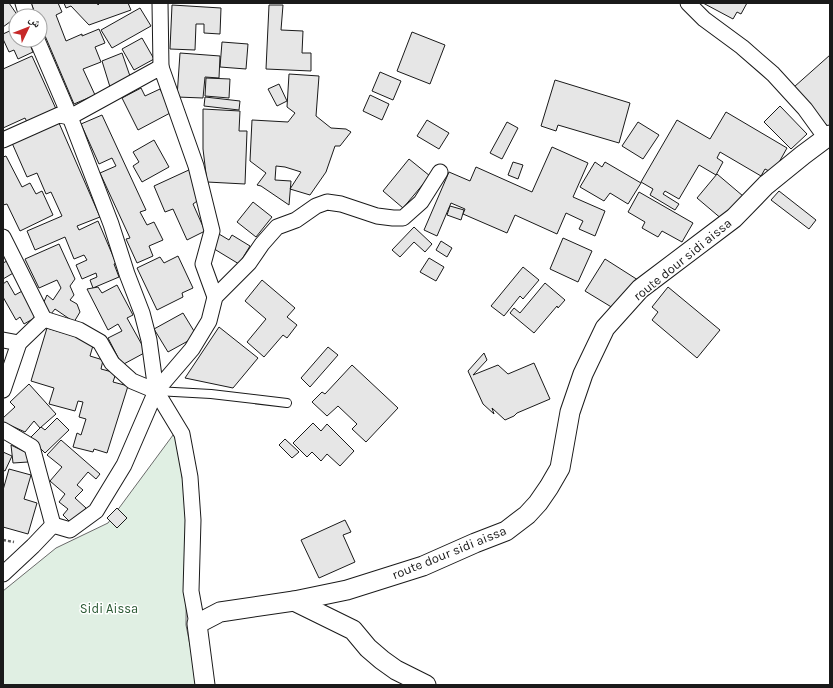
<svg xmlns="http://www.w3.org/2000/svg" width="833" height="688" font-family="Karla,'Noto Naskh Arabic',sans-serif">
<rect width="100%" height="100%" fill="#fff"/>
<path fill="#e0efe3" stroke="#6a6a6a" d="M176,431l11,82 -1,112 12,60h-195v-94l53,-43 52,-25z"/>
<g fill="#e6e6e6" stroke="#1a1a1a">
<path d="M3,3h6l9,13 -15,11z"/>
<path d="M31,3h27l4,9 -6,3 10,26 16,-7v2l17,-7 6,14 -10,4 6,15 -18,7 12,26 -21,9 -34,-80v-8h-4z"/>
<path d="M64,3h33l1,2 2,-2h28l3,7 -42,15 -18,-19 -5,2z"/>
<path d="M703,3h44l-6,11 -4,-2 -4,7z"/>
<path d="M172,5l49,3 -1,26 -16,-1v-9h-8l-1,26 -25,-1z"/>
<path d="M269,5h14l-2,25 22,1 -1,22h9v18l-45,-2z"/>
<path d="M140,8l11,18 -39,22 -11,-18z"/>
<path d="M16,28v12h12l5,12 -15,7 -4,-9 -5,2 -6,-13v-5z"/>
<path d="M412,32l33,13 -15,39 -33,-13z"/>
<path d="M142,38l12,21 -20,11 -12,-21z"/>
<path d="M222,42l26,2 -2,25 -26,-2z"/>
<path d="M122,53l9,26 -21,8 -8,-26z"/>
<path d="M180,53l40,3 -1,22 -14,-1 -2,21 -26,-1z"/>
<path d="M830,55v72l-1,1 -35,-41z"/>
<path d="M32,56l24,53 -29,13 -2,-4 -22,10v-59z"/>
<path d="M380,72l21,9 -8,19 -21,-9z"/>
<path d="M289,74l30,2 -3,40 15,12 15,1 5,3 -11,14h-5l-9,26 -16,23 -20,-6 11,-17 -16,-5 -9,-1 -1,14 16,1 -2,24 -28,-19 -4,-1 9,-12 -16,-12 2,-41 36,2 7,-9 -8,-6z"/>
<path d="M206,78l24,1 -1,19 -24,-2z"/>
<path d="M555,80l75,23 -11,40 -61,-18 -2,6 -15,-5z"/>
<path d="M279,84l8,17 -10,5 -9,-17z"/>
<path d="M141,88l4,8 15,-7 12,23 -34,18 -16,-32z"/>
<path d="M370,95l19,9 -7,16 -19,-9z"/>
<path d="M205,97l35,4 -1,9 -35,-4z"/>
<path d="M780,106l27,28 -16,15 -27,-27z"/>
<path d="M203,109l37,2 -1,20h8l-2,53 -38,-2 -4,-33z"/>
<path d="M726,112l61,36 -14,25 -8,-4 -4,7 -41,-24 -3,6 6,4 -7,13 -17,-10 -20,34 -14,-8 -2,3 16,10 -4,6 -25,-15 3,-6 -12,-7 36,-62 33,19z"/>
<path d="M102,115l44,95 -6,2 7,13 7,-3 9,18 -14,6 4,10 -16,7 -11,-24 4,-1 -30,-65 16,-7 -4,-8 -13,6 -18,-40z"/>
<path d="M427,120l22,13 -10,16 -22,-13z"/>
<path d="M507,122l11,6 -16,31 -12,-6z"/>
<path d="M638,122l21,13 -16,24 -21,-13z"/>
<path d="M59,123l41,94 -23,9 2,4 19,-9 18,42 -2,1 5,13 -26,11 -3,-8 7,-3 -1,-4 -14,6 -6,-14 11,-5 -3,-5 -10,4 -9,-22 -30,13 -8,-19 35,-15 -11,-24 -5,2 -9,-21 -10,4 -15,-34z"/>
<path d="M154,140l15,27 -27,15 -9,-16 6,-4 -6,-10z"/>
<path d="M552,147l36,16 -15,34 32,14 -10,25 -16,-7 4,-8 -17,-8 -9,21 -42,-19 -8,18 -44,-19 2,-5 -14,-6 -14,33 -13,-6 25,-58 21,9 6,-14 56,25z"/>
<path d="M6,156l16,31 8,-4 6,11 6,-3 11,24 -33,16 -13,-27 -4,1v-48z"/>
<path d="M409,159l21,17 -27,32 -20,-17z"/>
<path d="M513,162l10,3 -5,14 -10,-4z"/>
<path d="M595,162l7,5 3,-5 36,21 -13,21 -18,-11 -6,8 -24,-14z"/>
<path d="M191,169l9,30 -7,5 12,27 -18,9 -14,-31 -8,3 -11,-26z"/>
<path d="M717,174l26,22 -20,24 -26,-22z"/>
<path d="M779,191l37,29 -7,9 -38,-29z"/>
<path d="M639,192l54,31 -11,19 -20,-11 -4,6 -16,-9 3,-6 -17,-10z"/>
<path d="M253,202l19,15 -16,20 -19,-15z"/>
<path d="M450,206l14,4 -3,10 -14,-5z"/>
<path d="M414,227l18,17 -7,8 -11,-10 -14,15 -8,-7z"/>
<path d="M219,234l10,6 3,-5 18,11 -11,18 -28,-17z"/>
<path d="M563,238l29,13 -14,31 -28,-13z"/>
<path d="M441,241l11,7 -5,9 -11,-7z"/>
<path d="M59,244l16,35 -5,7 4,9 -4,5 7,4 3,8 -6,10 -19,-13 -4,5 -4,-2 -4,-8 4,-9 6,5 8,-12 -4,-8 -18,8 -14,-29z"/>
<path d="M178,256l15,32 -11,5 1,4 -26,13 -20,-42 23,-11 4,6z"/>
<path d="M429,258l15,9 -8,14 -16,-9z"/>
<path d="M605,259l33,21 -20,31 -33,-20z"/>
<path d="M9,260l6,12 -12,7v-16z"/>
<path d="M523,267l16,13 -16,19 -3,-3 -16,20 -13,-10z"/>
<path d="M262,280l33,28 -8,9 10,8 -10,13 -4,-3 -19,22 -17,-15 19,-23 -21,-18z"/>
<path d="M7,281l8,14 9,-5 14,26 -14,8 -4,-7 -4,3 -13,-23v-13z"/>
<path d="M545,283l20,17 -7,8 -1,-2 -23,27 -24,-20 4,-5 6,5z"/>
<path d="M117,285l16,30 -6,3 19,34 -24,13 -14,-27 14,-7 -4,-7 -10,6 -21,-41 11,-2 4,6z"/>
<path d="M668,287l52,43 -23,28 -45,-38 6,-8 -6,-5z"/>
<path d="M183,313l14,23 -29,16 -14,-23z"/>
<path d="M219,327l39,31 -25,30 -48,-10z"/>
<path d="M47,328l47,14 -4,14 13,4 -2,9 15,4 -3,9 15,4 -21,67 -13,-4 -1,3 -20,-5 4,-14 4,2 5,-16 -7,-2 4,-15 -5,-1 -3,10 -26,-7 5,-16 -23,-7z"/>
<path d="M328,347l10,8 -28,32 -9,-9z"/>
<path d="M484,353l3,7 -14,15 25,-10 10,9 26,-11 16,36 -33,14 -3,3 -9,4 -13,-12 2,6 -11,-10 -15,-33z"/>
<path d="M352,365l46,43 -32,34 -14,-13 5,-5 -19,-18 -11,10 -15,-14 10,-10 3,2z"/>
<path d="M29,384l27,30 -16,14 -6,-7 -9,11 -22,-10v-4l12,-11 -5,-5z"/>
<path d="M57,418l12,12 -24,23 -15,-15 11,-11 4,3z"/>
<path d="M313,423l8,8 6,-7 27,27 -14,15 -13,-12 -6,7 -9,-9 -5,5 -14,-14z"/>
<path d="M285,439l14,13 -7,6 -13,-13z"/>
<path d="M61,440l39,34 -4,5 -8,-7 -11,13 6,5 -8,8 11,10 -14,16 -9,-9 5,-6 -9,-7 6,-8 -15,-13 12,-14 -15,-12z"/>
<path d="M11,445l16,8 1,9 -15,1z"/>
<path d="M3,452l9,4 -7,15 -2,-1z"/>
<path d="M9,469l22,6 -7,24 13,4 -9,31 -25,-7v-37z"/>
<path d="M117,508l10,10 -10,10 -10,-10z"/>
<path d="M345,520l6,12 -8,3 12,27 -36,16 -18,-38z"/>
</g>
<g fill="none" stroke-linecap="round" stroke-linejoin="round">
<g stroke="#1a1a1a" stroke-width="10">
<path id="service" d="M156,391l55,3 76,9"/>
</g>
<g stroke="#1a1a1a" stroke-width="17">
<g id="minor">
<path d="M23,3l4,13"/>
<path d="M160,3l1,64"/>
<path d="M688,3l16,16 38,28 31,27 32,35 21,29"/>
<path d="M3,140l56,-25 11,2 91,-50 35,99 16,65 -9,33 12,33"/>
<path d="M3,237l41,82 35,11 21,12 12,21 20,18 24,10 26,43 8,43 3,43 -2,71 6,33"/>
<path d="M3,340l16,3"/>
<path d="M3,390l16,-47 25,-24"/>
<path d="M156,391l36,-42 17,-28 6,-24 34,-34 13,-19 15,-17 19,-7 20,-14 11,-4 14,2 36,12 16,2h10l18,-16 19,-30"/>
<path d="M3,430l29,17 21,78"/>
<path d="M3,574l30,-28 20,-21 17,5 26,-19 28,-46 32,-74 -7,-51 -7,-27 -15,-39 -16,-50 -41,-107 -33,-77"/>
</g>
</g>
<g stroke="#1a1a1a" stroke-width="21">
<g id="tertiary">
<path d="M294,601l59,29 15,18 14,12 14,10 30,15"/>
<path d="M205,685l-8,-61 23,-12 74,-11 53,-11 76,-24 52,-23 31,-12 21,-16 11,-12 11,-16 11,-19 10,-56 13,-38 22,-46 35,-39 94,-71 32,-33 37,-30 27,-20"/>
</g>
</g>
<path stroke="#5f5f5f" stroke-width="2.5" stroke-dasharray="3 2" stroke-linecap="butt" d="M3,540l11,2"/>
<use href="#service" stroke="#fff" stroke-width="8"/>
<use href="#minor" stroke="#fff" stroke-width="15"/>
<use href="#tertiary" stroke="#fff" stroke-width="19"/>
</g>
<g text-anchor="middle" stroke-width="3" stroke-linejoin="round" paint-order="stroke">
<g font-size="13" fill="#1a1a1a" stroke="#fff">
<text transform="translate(682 259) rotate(-39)" y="5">route dour sidi aissa</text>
<text transform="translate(449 552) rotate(-22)" y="5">route dour sidi aissa</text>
</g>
<g font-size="13" fill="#2b5a34" stroke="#fff">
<text x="109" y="613">Sidi Aissa</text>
</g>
</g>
<rect width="833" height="688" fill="none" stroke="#1a1a1a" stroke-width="8"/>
<g transform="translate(28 28) rotate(47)"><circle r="19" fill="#ffffff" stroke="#a3a3a3"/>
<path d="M0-3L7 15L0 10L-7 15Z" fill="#c62828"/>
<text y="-6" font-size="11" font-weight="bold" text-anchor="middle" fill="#1a1a1a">ش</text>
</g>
</svg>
